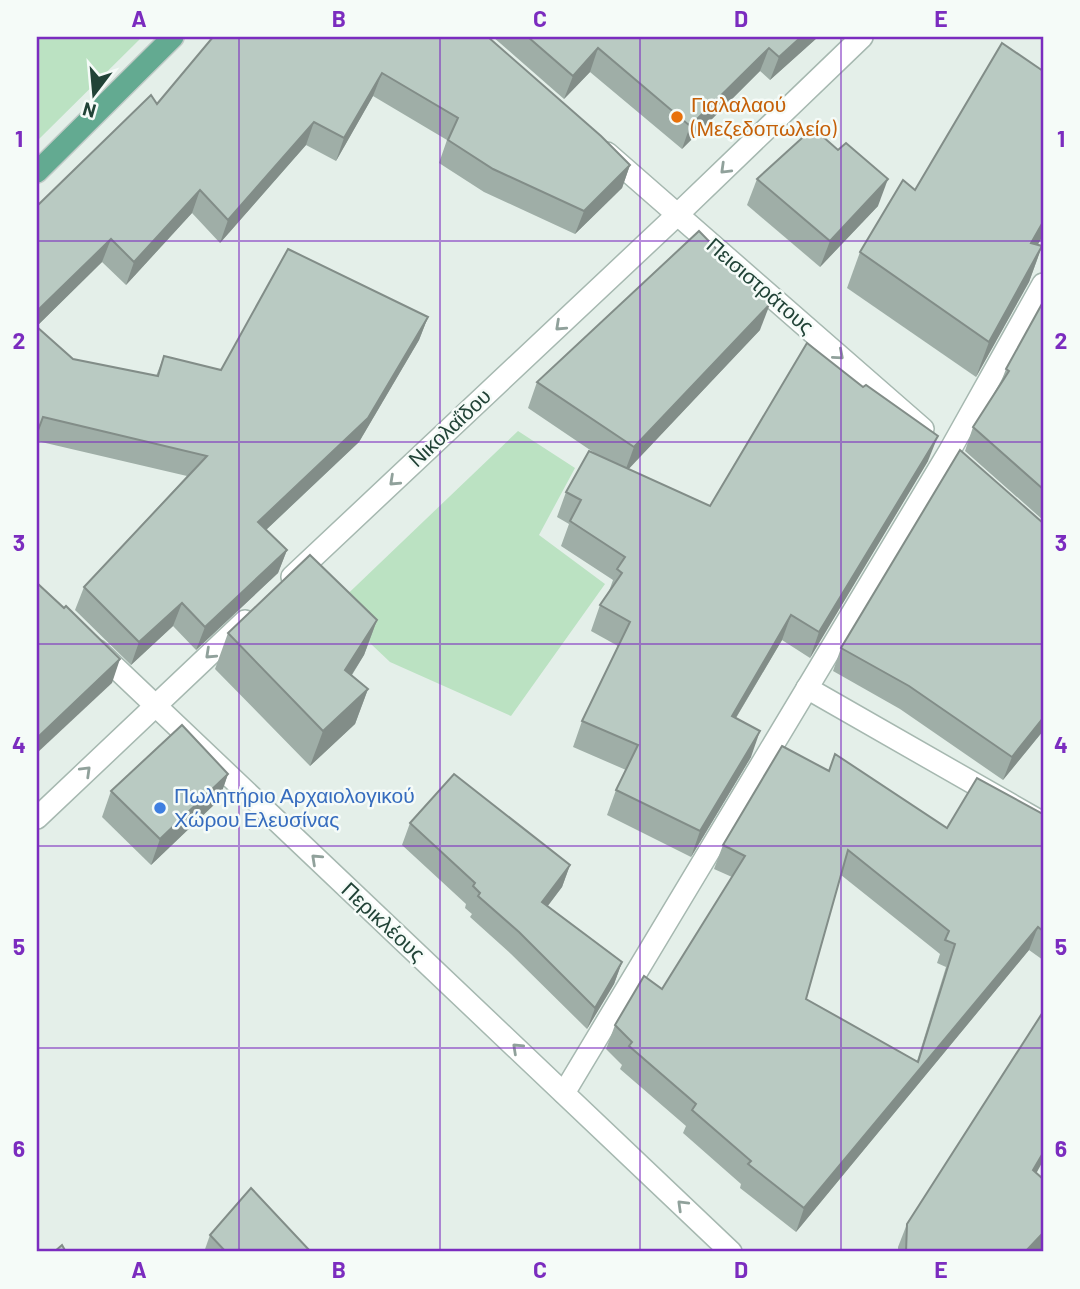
<svg xmlns="http://www.w3.org/2000/svg" width="1080" height="1289" font-family="Barlow,sans-serif">
<rect width="100%" height="100%" fill="#e4efe9"/>
<g fill="#bbe2c2">
<path d="M37,37h105l-105,104z"/>
<path d="M518,431l57,37 -36,67 66,49 -94,132 -121,-54 -57,-54z"/>
</g>
<g fill="none" stroke-linecap="round" stroke-linejoin="round">
<g stroke="#a6b8b0" stroke-width="24">
<g id="minor">
<path d="M607,153l316,276"/>
<path d="M292,577l386,-363 184,-177"/>
<path d="M98,651l633,601"/>
<path d="M807,688l236,135"/>
<path d="M37,818l208,-197"/>
<path d="M564,1093l385,-641 94,-168"/>
</g>
</g>
<g stroke="#c1cac7" stroke-width="24">
<path id="major" d="M37,172l136,-135"/>
</g>
<use href="#minor" stroke="#fff" stroke-width="21"/>
<use href="#major" stroke="#63aa91" stroke-width="21"/>
</g>
<g fill="#9faea7" fill-rule="evenodd">
<path d="M488,37l142,128 -8,23 -47,46 -91,-42 -45,-29 8,-23 -74,-44 -37,65 -30,-16 -86,98 -28,-30 -66,72 -24,-23 -65,64v-120l120,-102z"/>
<path d="M493,37h325l-48,43 -10,-9 -78,78 -92,-77 -26,27z"/>
<path d="M757,179l121,27 -58,61 -73,-62z"/>
<path d="M915,190l127,56 -13,36 -53,95 -129,-89 13,-36z"/>
<path d="M1043,302v218l-78,-69 8,-24 26,-40 7,-18z"/>
<path d="M428,317l-9,23 -60,102 -93,88 21,20 -9,23 -82,77 -23,-24 -42,39 -56,-55 9,-23 103,-111 -150,-35v-114l36,32 83,17 8,-20 57,14z"/>
<path d="M760,330l-132,139 82,37 218,-45 -118,197 -28,-18 -46,78 15,39 -60,100 -84,-42 9,-25 10,-20 -53,-23 9,-26 36,-75 -27,-15 9,-26 8,-11 5,-14 -52,-34 8,-22 -12,-7 9,-25 30,-38 -68,-46 9,-26z"/>
<path d="M377,620l-13,35 -12,20 16,14 -13,35 -45,42 -95,-97 13,-36z"/>
<path d="M841,648l202,83 -40,49 -103,-71 -67,-38z"/>
<path d="M829,771l118,57 96,-14v146l-14,-10 -233,282 -56,-44 1,-4 -58,-51 3,-7 -66,-57 2,-4 -16,-16 9,-24 47,-36 70,-112 -18,-8 9,-24zM841,875l99,79 -3,9 9,4 -29,94 -111,-62z"/>
<path d="M228,774l-9,26 -68,65 -49,-48 9,-26z"/>
<path d="M410,823l160,42 -8,22 -15,20 75,55 -8,22 -27,45 -76,-75 -41,-37 2,-3 -7,-6 1,-4 -64,-59z"/>
<path d="M1037,1173l2,79h-141v-5l9,-23z"/>
<path d="M210,1235l101,17h-107z"/>
</g>
<g fill="#828d88">
<path d="M801,37h17l-48,43 9,-23z"/>
<path d="M598,48l-8,24 -26,27 9,-23z"/>
<path d="M769,48l-9,23 -78,78 8,-23z"/>
<path d="M382,73l-9,23 -37,65 8,-23z"/>
<path d="M314,122l-8,23 -86,98 8,-23z"/>
<path d="M630,165l-8,23 -47,46 9,-23z"/>
<path d="M888,179l-10,27 -58,61 10,-26z"/>
<path d="M200,190l-8,23 -66,72 8,-23z"/>
<path d="M1043,222v14l-25,42 13,-35z"/>
<path d="M111,239l-9,23 -65,64v-15z"/>
<path d="M1042,246l-13,36 -53,95 13,-35z"/>
<path d="M770,304l-10,26 -136,144 10,-27z"/>
<path d="M428,317l-9,23 -60,102 -109,103 8,-23z"/>
<path d="M938,436l-10,25 -118,197 9,-26z"/>
<path d="M287,550l-9,23 -82,77 9,-23z"/>
<path d="M182,603l-9,23 -42,39 8,-23z"/>
<path d="M791,615l-9,25 -60,101 10,-25z"/>
<path d="M377,620l-13,35 -32,51 13,-36z"/>
<path d="M120,659l-8,24 -75,70v-15z"/>
<path d="M368,689l-13,35 -45,42 13,-35z"/>
<path d="M1043,718v13l-40,49 9,-23z"/>
<path d="M760,731l-9,26 -60,100 9,-26z"/>
<path d="M228,774l-9,26 -68,65 9,-26z"/>
<path d="M570,865l-8,22 -28,37 8,-22z"/>
<path d="M1038,927l-9,23 -233,282 8,-24z"/>
<path d="M622,962l-8,22 -27,45 8,-21z"/>
<path d="M1043,1153v8l-18,33 8,-24z"/>
<path d="M1043,1233v15l-4,4h-14z"/>
</g>
<g fill="#b9cac2" stroke="#828d88" stroke-width="2" fill-rule="evenodd">
<path d="M213,37h275l113,99 29,29 -46,46 -91,-42 -45,-29 10,-22 -76,-45 -38,65 -30,-16 -86,98 -28,-30 -66,72 -23,-23 -74,72v-105l114,-111 6,9z"/>
<path d="M528,37h273l-22,20 -10,-9 -79,78 -92,-78 -25,28z"/>
<path d="M1002,43l41,28v151l-12,21 11,3 -53,96 -129,-90 43,-72 12,10z"/>
<path d="M813,128l25,22 8,-7 42,36 -58,62 -73,-62z"/>
<path d="M699,231l71,73 -136,143 -97,-65z"/>
<path d="M288,249l140,68 -60,101 -110,104 29,28 -82,77 -23,-24 -43,39 -55,-55 123,-131 -164,-39 -6,16v-106l36,32 85,17 6,-20 57,14z"/>
<path d="M1043,302v187l-70,-62 36,-56 -3,-2z"/>
<path d="M807,343l56,44 3,-2 72,51 -119,196 -28,-17 -59,101 28,15 -60,100 -84,-41 22,-45 -56,-24 48,-99 -30,-17 22,-32 -5,-4 8,-12 -55,-36 11,-21 -15,-8 23,-41 121,55z"/>
<path d="M960,450l83,73v195l-31,39 -103,-71 -68,-38z"/>
<path d="M310,555l67,65 -32,50 23,19 -45,42 -95,-98z"/>
<path d="M37,583l27,25 2,-2 54,53 -83,79z"/>
<path d="M182,725l46,49 -68,65 -49,-48z"/>
<path d="M782,746l47,25 6,-17 112,74 30,-50 66,36v117l-5,-4 -234,281 -56,-44 3,-3 -59,-51 4,-6 -67,-58 3,-4 -17,-17 29,-49 18,13 83,-133 -22,-11zM848,850l101,81 -4,9 10,4 -37,118 -112,-63z"/>
<path d="M454,774l116,91 -28,37 80,60 -27,46 -76,-76 -41,-36 2,-3 -7,-7 2,-3 -65,-60z"/>
<path d="M1043,1012v141l-10,17 10,9v54l-18,19h-119l1,-28z"/>
<path d="M251,1188l60,64h-85l-16,-17z"/>
<path d="M62,1245l4,7h-12z"/>
</g>
<defs><path id="oneway-chevron" d="M-2-3.5L2.5 0L-2 3.5" fill="none" stroke-width="1.6" stroke-linecap="round" stroke-linejoin="round" transform="scale(1.75)"/></defs>
<g stroke="#90a19b">
<use href="#oneway-chevron" transform="translate(725 169) rotate(136)"/>
<use href="#oneway-chevron" transform="translate(560 326) rotate(137)"/>
<use href="#oneway-chevron" transform="translate(839 355) rotate(41)"/>
<use href="#oneway-chevron" transform="translate(394 481) rotate(137)"/>
<use href="#oneway-chevron" transform="translate(210 654) rotate(137)"/>
<use href="#oneway-chevron" transform="translate(86 771) rotate(-44)"/>
<use href="#oneway-chevron" transform="translate(316 859) rotate(-137)"/>
<use href="#oneway-chevron" transform="translate(517 1048) rotate(-137)"/>
<use href="#oneway-chevron" transform="translate(682 1205) rotate(-136)"/>
</g>
<path fill="none" stroke="#7b2cbf" stroke-width="2" stroke-opacity="0.55" d="M239,37v1215M440,37v1215M640,37v1215M841,37v1215M37,241h1006M37,442h1006M37,644h1006M37,846h1006M37,1048h1006"/>
<circle fill="#e8710a" stroke="#f5fbf8" stroke-width="2.5" cx="677" cy="117" r="7"/>
<circle fill="#3f7fe0" stroke="#f5fbf8" stroke-width="2.5" cx="160" cy="808" r="7"/>
<g text-anchor="middle" stroke-width="5" stroke-linejoin="round" paint-order="stroke">
<g font-size="21" fill="#c56008" stroke="#f5fbf8" text-anchor="start">
<text x="691" y="112">Γιαλαλαού<tspan x="691" dy="24">(Μεζεδοπωλείο)</tspan></text>
</g>
<g font-size="21" fill="#214337" stroke="#f5fbf8">
<text transform="translate(760 286) rotate(41)" y="7">Πεισιστράτους</text>
<text transform="translate(450 428) rotate(-43)" y="7">Νικολαΐδου</text>
<text transform="translate(383 922) rotate(43)" y="7">Περικλέους</text>
</g>
<g font-size="21" fill="#366cbe" stroke="#f5fbf8" text-anchor="start">
<text x="174" y="803">Πωλητήριο Αρχαιολογικού<tspan x="174" dy="24">Χώρου Ελευσίνας</tspan></text>
</g>
</g>
<rect width="1080" height="1289" fill="none" stroke="#f5fbf8" stroke-width="77"/>
<g transform="translate(94 94) rotate(196)" stroke="#f5fbf8" stroke-width="5" paint-order="stroke">
<path d="M0-5L12 26L0 18L-12 26Z" fill="#214337"/>
<text y="-10" font-size="19" font-weight="bold" text-anchor="middle" fill="#214337">N</text>
</g>
<rect x="38" y="38" width="1004" height="1212" fill="none" stroke="#7b2cbf" stroke-width="2.5"/>
<g font-size="23" text-anchor="middle" font-weight="bold" fill="#7b2cbf">
<text x="139" y="27">A</text>
<text x="339" y="27">B</text>
<text x="540" y="27">C</text>
<text x="741" y="27">D</text>
<text x="941" y="27">E</text>
<text x="19" y="147">1</text>
<text x="1061" y="147">1</text>
<text x="19" y="349">2</text>
<text x="1061" y="349">2</text>
<text x="19" y="551">3</text>
<text x="1061" y="551">3</text>
<text x="19" y="753">4</text>
<text x="1061" y="753">4</text>
<text x="19" y="955">5</text>
<text x="1061" y="955">5</text>
<text x="19" y="1157">6</text>
<text x="1061" y="1157">6</text>
<text x="139" y="1278">A</text>
<text x="339" y="1278">B</text>
<text x="540" y="1278">C</text>
<text x="741" y="1278">D</text>
<text x="941" y="1278">E</text>
</g>
</svg>
